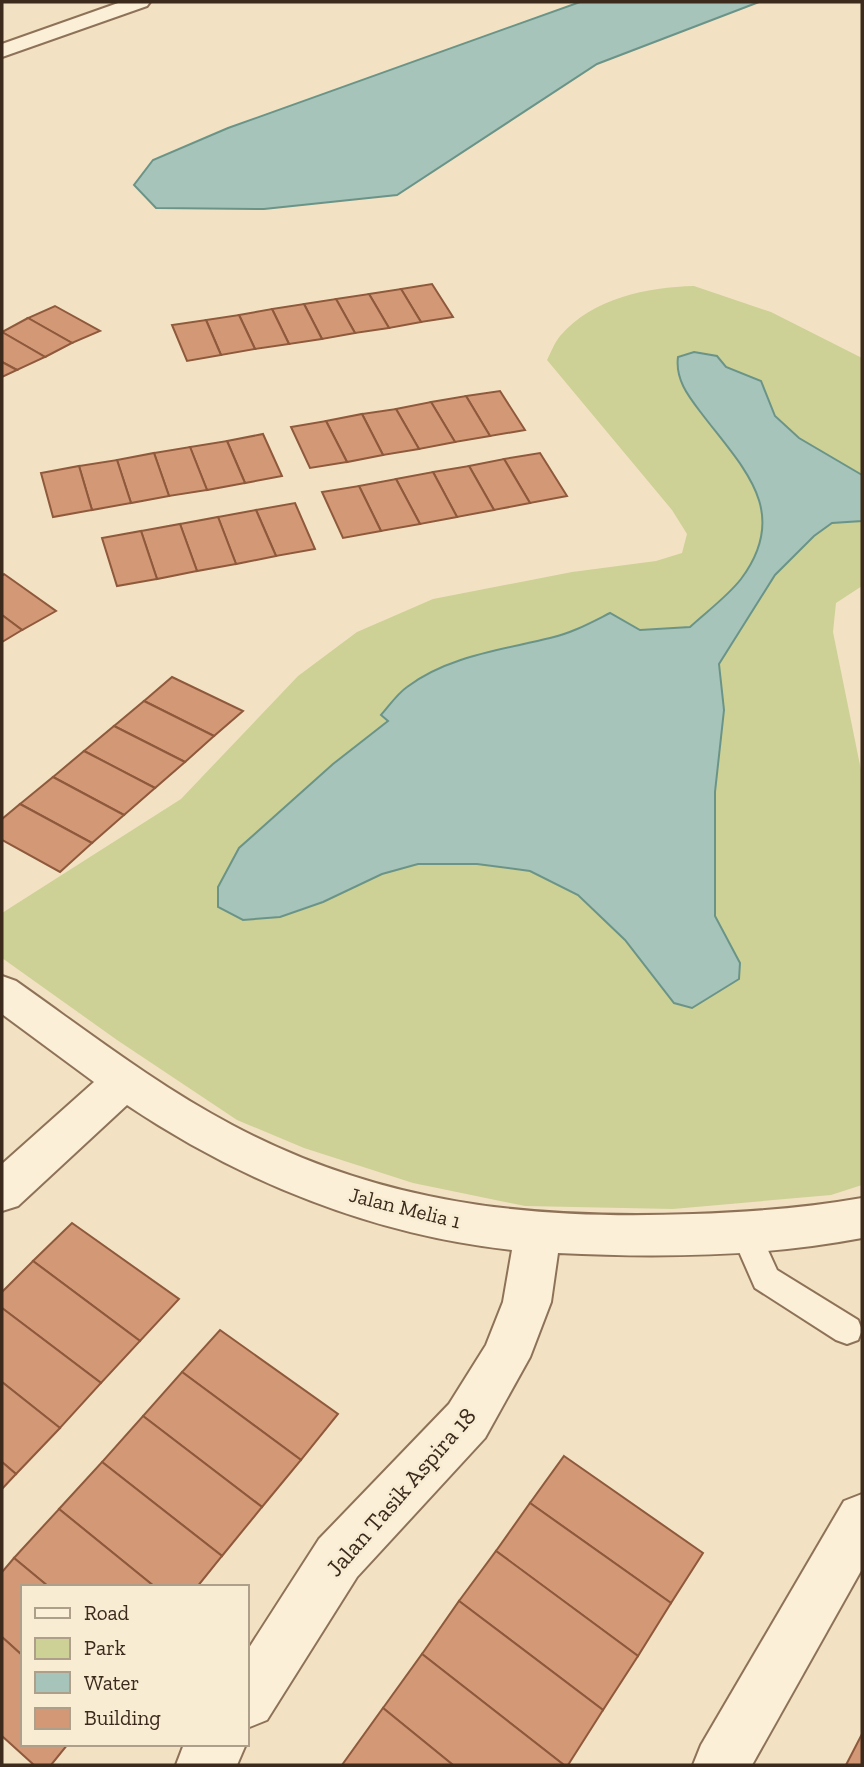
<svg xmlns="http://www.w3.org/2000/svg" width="864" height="1767" font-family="'Zilla Slab',serif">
<rect width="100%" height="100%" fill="#f2e2c3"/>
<path fill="#cdd196" d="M694,286l77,26 91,46v228l-26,17 -3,29 29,143v410l-31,10 -158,14 -148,-3 -112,-23 -109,-35 -67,-28 -120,-80 -115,-82v-45l179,-114 117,-123 59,-44 76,-33 139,-27 84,-11 26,-8 5,-19 -15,-24 -125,-150c4,-8 8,-18 13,-24 33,-38 87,-49 134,-50z"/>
<g fill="#a6c4ba" stroke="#6b9488" stroke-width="2">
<path d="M580,2h179l-162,62 -200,131 -133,14 -108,-1 -22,-23 19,-25 75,-32z"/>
<path d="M694,352l23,4 9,11 35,14 14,35 24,22 63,37v46l-30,2 -18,13 -39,39 -56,89 5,46 -9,82v124l25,47 -1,16 -47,29 -18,-5 -49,-63 -47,-45 -48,-24 -53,-7h-59l-36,10 -59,28 -43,15 -37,3 -25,-13v-20l21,-39 94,-84 55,-43 -7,-6c8,-9 16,-21 26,-28 41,-31 95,-37 143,-49 22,-5 40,-15 60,-25l30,17 50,-3c16,-15 37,-30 51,-48 50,-67 3,-110 -39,-165 -13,-17 -27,-34 -24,-57z"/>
</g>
<g fill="#d39876" stroke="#8f593c" stroke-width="2">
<path d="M432,284l21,33 -32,5 -20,-33z"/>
<path d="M401,289l20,33 -32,6 -20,-34z"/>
<path d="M369,294l20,34 -34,5 -19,-34z"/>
<path d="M336,299l19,34 -33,6 -18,-35z"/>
<path d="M304,304l18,35 -33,5 -17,-35z"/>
<path d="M55,306l45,25 -28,12 -44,-25z"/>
<path d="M272,309l17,35 -34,5 -16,-34z"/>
<path d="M239,315l16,34 -34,6 -15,-35z"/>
<path d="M28,318l44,25 -27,14 -43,-25z"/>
<path d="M206,320l15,35 -34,6 -15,-36z"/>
<path d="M2,332l43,25 -28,13 -15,-8z"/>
<path d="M2,362l15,8 -15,7z"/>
<path d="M500,391l25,39 -35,6 -24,-40z"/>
<path d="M466,396l24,40 -35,6 -24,-40z"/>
<path d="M431,402l24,40 -36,7 -23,-40z"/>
<path d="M396,409l23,40 -36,6 -21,-41z"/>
<path d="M362,414l21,41 -36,7 -21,-41z"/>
<path d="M326,421l21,41 -37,6 -19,-41z"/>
<path d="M263,434l19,42 -37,7 -18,-42z"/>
<path d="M227,441l18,42 -38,7 -17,-43z"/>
<path d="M190,447l17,43 -38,6 -15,-43z"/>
<path d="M154,453l15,43 -38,7 -14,-43z"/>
<path d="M540,453l27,43 -37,7 -26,-44z"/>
<path d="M504,459l26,44 -36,7 -25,-44z"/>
<path d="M117,460l14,43 -39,7 -13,-44z"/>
<path d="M79,466l13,44 -39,7 -12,-44z"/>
<path d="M469,466l25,44 -37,7 -24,-45z"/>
<path d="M433,472l24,45 -37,7 -24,-45z"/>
<path d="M396,479l24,45 -39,7 -22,-45z"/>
<path d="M359,486l22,45 -38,7 -21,-46z"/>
<path d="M295,503l20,46 -39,7 -20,-46z"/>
<path d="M256,510l20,46 -40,8 -18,-47z"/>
<path d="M218,517l18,47 -39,7 -17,-47z"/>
<path d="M180,524l17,47 -40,8 -16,-48z"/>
<path d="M141,531l16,48 -40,7 -15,-48z"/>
<path d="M4,574l52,37 -34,19 -20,-15v-39z"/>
<path d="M2,615l20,15 -20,12z"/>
<path d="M172,677l71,34 -29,25 -70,-35z"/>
<path d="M144,701l70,35 -29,26 -71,-36z"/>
<path d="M114,726l71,36 -30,26 -71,-37z"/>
<path d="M84,751l71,37 -31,27 -71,-38z"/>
<path d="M53,777l71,38 -32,28 -72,-39z"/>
<path d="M20,804l72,39 -32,29 -58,-32v-21z"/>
<path d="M72,1223l107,76 -39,42 -107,-80z"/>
<path d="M33,1261l107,80 -39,42 -99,-75v-16z"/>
<path d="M2,1308l99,75 -41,45 -58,-46z"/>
<path d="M220,1330l118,84 -37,46 -119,-88z"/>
<path d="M182,1372l119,88 -39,47 -119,-91z"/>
<path d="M2,1382l58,46 -44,46 -14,-12z"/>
<path d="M143,1416l119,91 -40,49 -120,-94z"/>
<path d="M564,1456l139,97 -32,50 -141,-100z"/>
<path d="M2,1462l14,12 -14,15z"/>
<path d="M102,1462l120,94 -25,31h-42l-96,-78z"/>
<path d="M530,1503l141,100 -33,53 -142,-105z"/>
<path d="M59,1509l96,78h-106l-35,-29z"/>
<path d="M496,1551l142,105 -35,54 -144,-109z"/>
<path d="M14,1558l35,29h-26v69l-21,-19v-65z"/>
<path d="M459,1601l144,109 -35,55h-4l-142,-111z"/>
<path d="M2,1637l21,19v88h45l-17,21h-17l-32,-29z"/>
<path d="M422,1654l142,111h-111l-70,-57z"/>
<path d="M383,1708l70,57h-111z"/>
<path d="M862,1734v31h-16z"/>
</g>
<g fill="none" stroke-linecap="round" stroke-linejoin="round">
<g stroke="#8e7258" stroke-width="4">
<path id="service" d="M745,1218l10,4 22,48 81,50 4,10 -4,10 -11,4 -11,-4 -81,-52 -25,-57 5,-9z"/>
</g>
<g stroke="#8e7258" stroke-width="4">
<g id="minor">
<path d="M2,976l14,5c71,50 139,103 216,144 148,79 297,95 461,89 57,-2 113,-6 169,-16v40c-99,19 -204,20 -304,15l-7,49 -21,55 -45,81 -128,139 -90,143 -20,8v-77l72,-112 130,-135 37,-59 17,-43 9,-52c-139,-15 -270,-68 -385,-145l-109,101 -16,5v-47l92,-82 -92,-68z"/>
<path d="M862,1494v75l-110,196h-59l8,-20 143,-244z"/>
<path d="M184,1744h62l-9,21h-61z"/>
</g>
</g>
<g stroke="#8e7258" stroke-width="4">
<path id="tertiary" d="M121,2h29l-3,4 -145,51v-13z"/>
</g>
<use href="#service" fill="#fbefd7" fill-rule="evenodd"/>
<use href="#minor" fill="#fbefd7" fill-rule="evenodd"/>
<use href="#tertiary" fill="#fbefd7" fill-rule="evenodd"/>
</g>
<g text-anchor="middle" stroke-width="5" stroke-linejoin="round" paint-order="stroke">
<g font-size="21" fill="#3c2b1d" stroke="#f8ecd3">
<text transform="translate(405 1208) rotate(14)" y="7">Jalan Melia 1</text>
</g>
<g font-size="24" fill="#3c2b1d" stroke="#f8ecd3">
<text transform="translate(401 1492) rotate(-49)" y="8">Jalan Tasik Aspira 18</text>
</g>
</g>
<rect width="864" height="1767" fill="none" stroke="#3c2b1d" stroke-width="7"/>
<rect x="21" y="1585" width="228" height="161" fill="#f8ecd3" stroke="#ad9f8a" stroke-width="2"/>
<rect x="35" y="1608" width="35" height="10" fill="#fbefd7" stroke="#ad9f8a" stroke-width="2"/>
<text x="84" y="1620" font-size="21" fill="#3c2b1d">Road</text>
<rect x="35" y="1638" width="35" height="21" fill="#cdd196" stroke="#ad9f8a" stroke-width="2"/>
<text x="84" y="1655" font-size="21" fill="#3c2b1d">Park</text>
<rect x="35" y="1672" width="35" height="21" fill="#a6c4ba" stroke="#ad9f8a" stroke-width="2"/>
<text x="84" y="1690" font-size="21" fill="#3c2b1d">Water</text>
<rect x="35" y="1708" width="35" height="21" fill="#d39876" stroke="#ad9f8a" stroke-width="2"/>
<text x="84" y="1725" font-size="21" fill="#3c2b1d">Building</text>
</svg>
